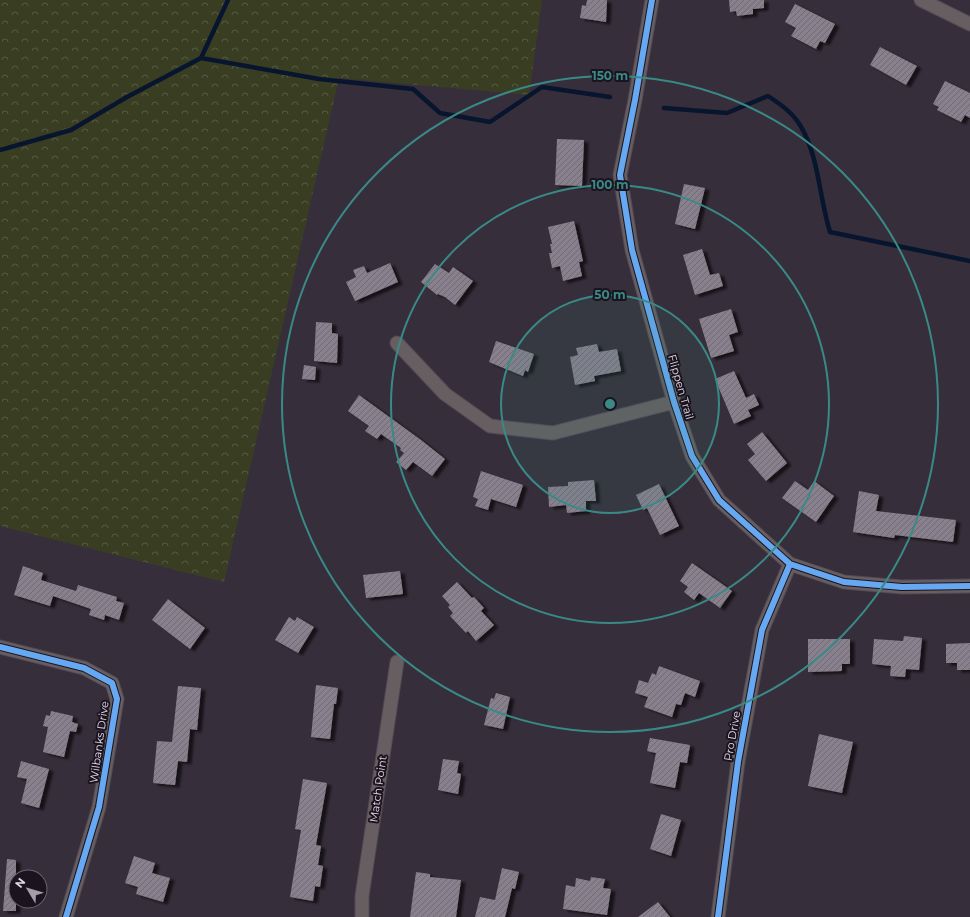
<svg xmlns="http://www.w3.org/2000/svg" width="970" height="917" viewBox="0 0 970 917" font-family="Montserrat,sans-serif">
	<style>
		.forest { fill: url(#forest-crowns) }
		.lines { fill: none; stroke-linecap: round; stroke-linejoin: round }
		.stream { stroke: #08152f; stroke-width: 4.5 }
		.building { fill: url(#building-hatch); filter: url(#shadow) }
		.street-casing { stroke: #514a55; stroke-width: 15 }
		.street { stroke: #665e60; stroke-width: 13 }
		.cycleway-casing { stroke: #1b141f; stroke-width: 8 }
		.cycleway { stroke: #66a8f1; stroke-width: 6 }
		.ring { fill: none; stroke: #398a87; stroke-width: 2 }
		.labels { text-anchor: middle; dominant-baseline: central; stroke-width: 4; stroke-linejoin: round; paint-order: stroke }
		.street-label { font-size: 11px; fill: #e3d9e9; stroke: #1b141f }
		.centre { fill: #398a87; stroke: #1b141f; stroke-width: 2 }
		.ring-label { font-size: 12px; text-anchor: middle; font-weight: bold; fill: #398a87; stroke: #1b141f; stroke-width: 4; stroke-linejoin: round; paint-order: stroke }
	</style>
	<defs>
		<pattern id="forest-crowns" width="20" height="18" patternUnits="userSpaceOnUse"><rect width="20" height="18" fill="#393e23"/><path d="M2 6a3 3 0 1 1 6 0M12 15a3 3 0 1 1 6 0" fill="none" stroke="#565943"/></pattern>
		<pattern id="building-hatch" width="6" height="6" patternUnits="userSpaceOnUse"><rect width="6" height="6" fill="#88808c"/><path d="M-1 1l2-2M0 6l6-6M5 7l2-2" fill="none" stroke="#706a74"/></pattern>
		<filter id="shadow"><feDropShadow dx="4.5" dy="2.5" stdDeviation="1" flood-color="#0009"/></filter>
	</defs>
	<rect width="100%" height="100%" fill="#362e3a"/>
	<!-- forest -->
	<path class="forest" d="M0,0H542L529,95L339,78L224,582L0,526Z"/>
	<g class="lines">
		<!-- stream -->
		<path class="stream" d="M201,58L319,79L413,89L440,113L490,122L542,87L610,97
			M664,108L727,113L768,96C780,104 792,112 800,125C819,156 819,197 830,232L970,261
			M0,150L71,130L127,97L201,58L228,0"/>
	</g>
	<!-- building -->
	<path class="building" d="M587,0H607L606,22L580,18L582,5L586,6Z
		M729,0H764V8L753,9V14L737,16L736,11L730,12Z
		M795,4L835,24L825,43L820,41L816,49L791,36L796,28L785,22Z
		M880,47L917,66L906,85L870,65Z
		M945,81L970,93V118L965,115L961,122L937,110L939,107L933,104Z
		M557,139L584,140L582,186L555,185Z
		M684,184L705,188L695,229L675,224Z
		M574,221L583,261L579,262L582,276L563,281L560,266L552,268L549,253H552L550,244H552L548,227Z
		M702,249L710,275L719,273L723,286L695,295L683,255Z
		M390,263L398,282L355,301L346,282L356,277L353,270L364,266L367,273Z
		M435,264L449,273L453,267L473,281L455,305L445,297L438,294L437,295L421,282Z
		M731,309L738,332L729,335L734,351L711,358L699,319Z
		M316,322L332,323V333L338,334L337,363L314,361Z
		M496,341L534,354L528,372L525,370L523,376L489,362Z
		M597,344L599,352L617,349L621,371L594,376L595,381L575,385L570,357L578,355L576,348Z
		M304,365L316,367L315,380L302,379Z
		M734,371L746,398L754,394L759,405L748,410L751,416L734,424L715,379Z
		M359,395L421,440L445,459L432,476L413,462L406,470L396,462L404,453L400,450L401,448L381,434L377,439L365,431L369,426L348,411Z
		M762,432L787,463L766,481L748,460L755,454L747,444Z
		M481,471L523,485L516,507L491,499L488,510L475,506L478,499L473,497Z
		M594,480L596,501H586V511L567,513L566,505L549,507L548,487L568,486V482Z
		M795,481L808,490L814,481L834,496L816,522L782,498Z
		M659,484L679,526L660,535L647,508L643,510L636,495Z
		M859,491L879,495L876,511L956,520L953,542L895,535L894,538L853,532Z
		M692,563L732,591L720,608L699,593L694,600L684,592L688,587L680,581Z
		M23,566L43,573L41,580L76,591L78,585L117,597L116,601L124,603L119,620L105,615L104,620L89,615L91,609L53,596L50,606L14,595Z
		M400,571L403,594L366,598L363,575Z
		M457,582L472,598L474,597L484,608L481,611L494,625L476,641L468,631L466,633L450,616L453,613L448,607L450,605L442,596Z
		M168,599L205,628L190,649L152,620Z
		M289,617L295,621L297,617L314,627L298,653L275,640Z
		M904,636L922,638L919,670L906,669L905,677L890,676L891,666L872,664L874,639L903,641Z
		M808,639H850V664H842V671L808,672Z
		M970,643V670H957V663H946V644Z
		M659,666L700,681L695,697L685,693L681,705L676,704L672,717L644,707L648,697L635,693L639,680L648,683L652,673L656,675Z
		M316,685L338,688L336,704H334L330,739L311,737Z
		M178,686L201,688L197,730L190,729L187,762L178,761L175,785L153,783L157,741L172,742Z
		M496,693L510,697L503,729L484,725L491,698L494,699Z
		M51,711L73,716L72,722L78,724L76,732L70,731L64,757L43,752L48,727L43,726L46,715L50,716Z
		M819,734L853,742L842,793L808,786Z
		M650,738L690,745L687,763L680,762L675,788L650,783L656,753L647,751Z
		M443,759L459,761L457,773L461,774L458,794L438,790Z
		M21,761L49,769L39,808L21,803L27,779L17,777Z
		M303,779L327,783L316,845L321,846L318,865L323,866L320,887L315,886L313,901L290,897L301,830L295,829Z
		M661,814L681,820L671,856L650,849Z
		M134,856L155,863L152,873L170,878L163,902L136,894L138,887L125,883Z
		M7,859L16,860V911H3Z
		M502,868L519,872L515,889L512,888L505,917H475L480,897L495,900Z
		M416,872L430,874V877L461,880L456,917H410Z
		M591,877L605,879L603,888L611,889L607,915L563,909L566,885L575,887L576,878L590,881Z
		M658,902L670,917H638Z"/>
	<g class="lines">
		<!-- street casing -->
		<g class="street-casing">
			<path id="street" d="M652,0L635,100L620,175L632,250L674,402L692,456L719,500L790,564L844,582L902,587L970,586
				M921,0L970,24
				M397,343L445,394L490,426L553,433L674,402
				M0,647L84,668L112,683L117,699L99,807L66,917
				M362,917V896L397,662
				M718,917L738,762L762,630L790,564"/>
		</g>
		<!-- street -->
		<use href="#street" class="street"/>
		<!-- cycleway casing -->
		<g class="cycleway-casing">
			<path id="cycleway" d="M652,0L635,100L620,175L632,250L674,402L692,456L719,500L790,564L844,582L902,587L970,586
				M0,647L84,668L112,683L117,699L99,807L66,917
				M718,917L738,762L762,630L790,564"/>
		</g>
		<!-- cycleway -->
		<use href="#cycleway" class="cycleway"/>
	</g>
	<!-- distance rings -->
	<circle cx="610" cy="404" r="109" fill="#398a87" fill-opacity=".12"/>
	<g class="ring">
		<circle cx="610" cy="404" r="109"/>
		<circle cx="610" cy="404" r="219"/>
		<circle cx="610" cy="404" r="328"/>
	</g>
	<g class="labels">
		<!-- street labels -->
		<g class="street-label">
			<text transform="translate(681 387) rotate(74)">Flippen Trail</text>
			<text transform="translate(732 736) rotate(-80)">Pro Drive</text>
			<text transform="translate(99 742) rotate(-82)">Wilbanks Drive</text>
			<text transform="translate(378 789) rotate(-82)">Match Point</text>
		</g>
	</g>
	<circle cx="610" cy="404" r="6" class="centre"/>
	<g class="ring-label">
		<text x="610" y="80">150 m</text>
		<text x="610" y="189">100 m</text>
		<text x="610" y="299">50 m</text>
	</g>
	<!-- north arrow -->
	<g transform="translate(28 889) rotate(308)"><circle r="19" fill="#1b141f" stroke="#6b6370"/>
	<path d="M0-3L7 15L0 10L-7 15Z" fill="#a69dac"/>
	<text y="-6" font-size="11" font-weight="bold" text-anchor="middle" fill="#e3d9e9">N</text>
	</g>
</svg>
